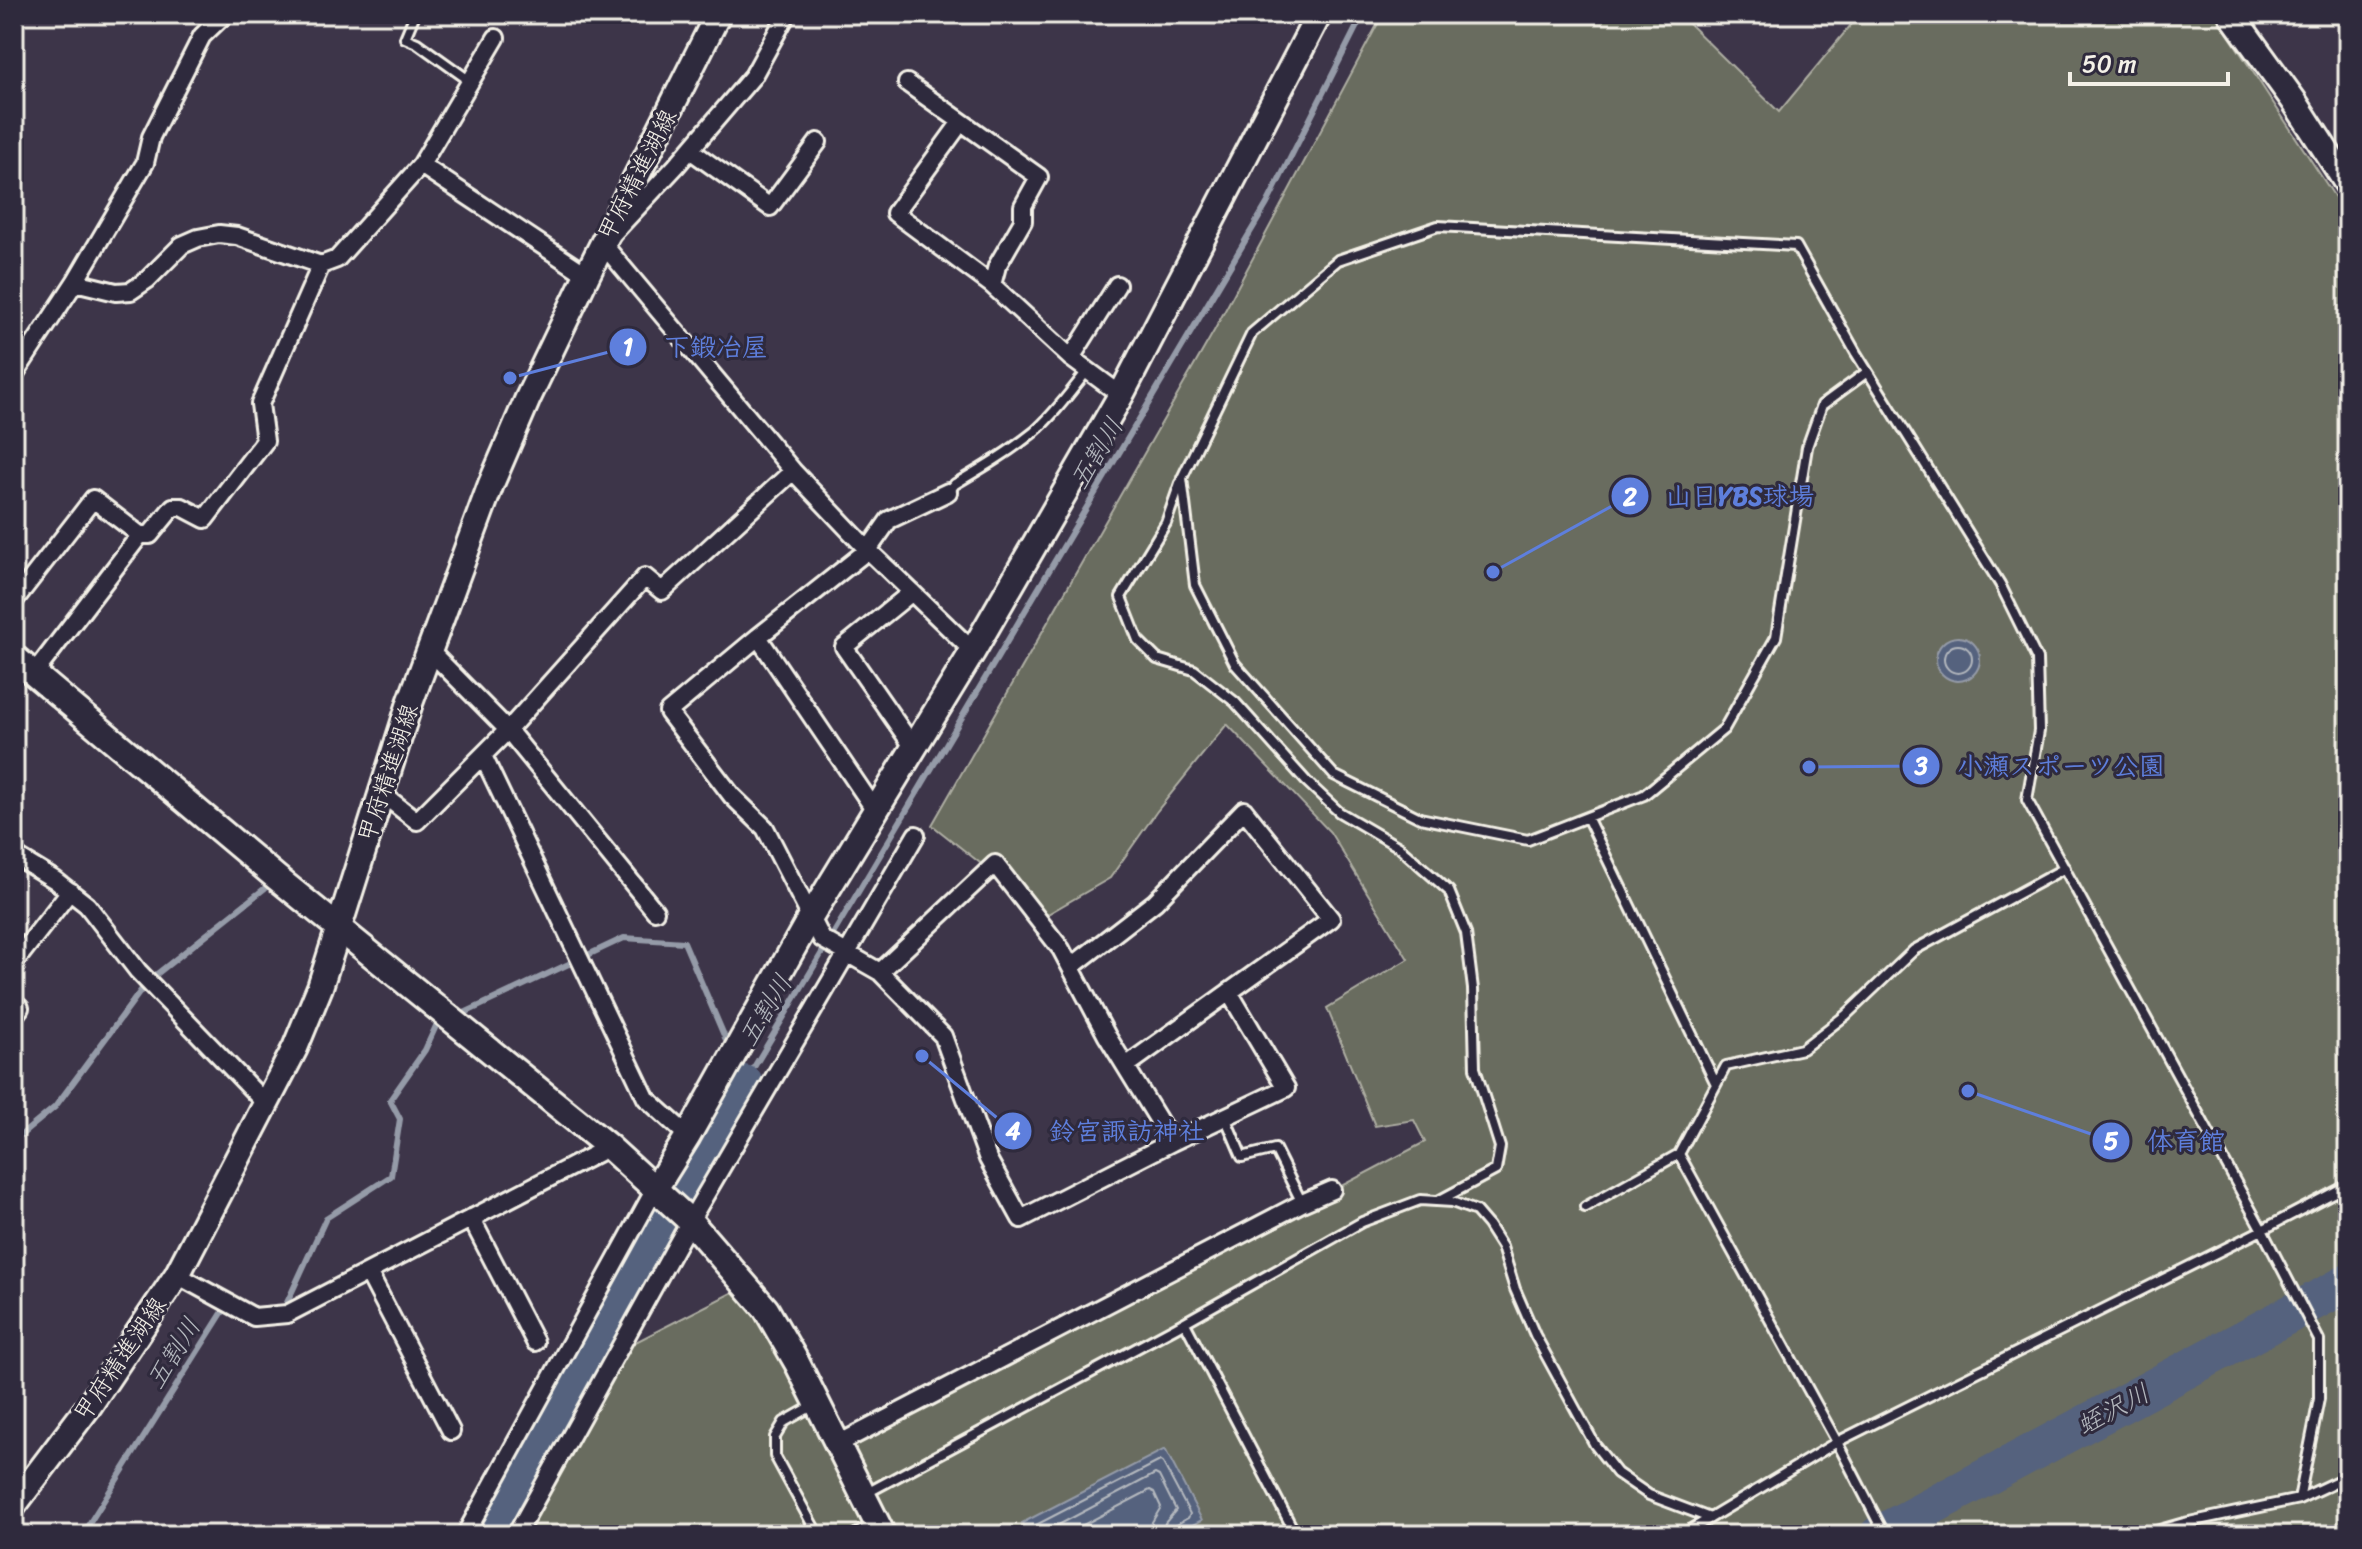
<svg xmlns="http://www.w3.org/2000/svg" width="2362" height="1549" viewBox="0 0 2362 1549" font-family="Sriracha,'Klee One',sans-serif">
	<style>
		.green { fill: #696c5e; stroke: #aeaea3; stroke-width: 2 }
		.water { fill: #55627e; stroke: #959ba8; stroke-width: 2 }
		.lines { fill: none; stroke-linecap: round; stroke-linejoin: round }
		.shore { stroke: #b4b8be; stroke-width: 2 }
		.stream { stroke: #959ba8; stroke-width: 6 }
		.river { stroke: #55627e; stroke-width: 38 }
		.lane-casing { stroke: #f4f1e8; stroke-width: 14 }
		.street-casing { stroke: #f4f1e8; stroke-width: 22 }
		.secondary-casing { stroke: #f4f1e8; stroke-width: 30 }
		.lane { stroke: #2f2a3d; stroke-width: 8 }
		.street { stroke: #2f2a3d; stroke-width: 16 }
		.secondary { stroke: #2f2a3d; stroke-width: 24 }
		.labels { text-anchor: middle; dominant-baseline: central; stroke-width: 6; stroke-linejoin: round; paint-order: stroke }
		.street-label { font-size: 24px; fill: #f4f1e8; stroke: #2f2a3d }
		.water-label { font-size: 26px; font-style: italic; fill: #b4b8be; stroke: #2f2a3d }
		.leader { fill: none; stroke: #5e7fdd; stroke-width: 3 }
		.callout-dot { fill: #5e7fdd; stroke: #2f2a3d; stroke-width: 3 }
		.mark-label { font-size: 24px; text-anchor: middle; font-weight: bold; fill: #fff }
		.callout-label { font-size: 26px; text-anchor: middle; font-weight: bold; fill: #5e7fdd; stroke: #2f2a3d; stroke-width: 6; stroke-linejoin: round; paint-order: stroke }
	</style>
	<rect width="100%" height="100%" fill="#3d3549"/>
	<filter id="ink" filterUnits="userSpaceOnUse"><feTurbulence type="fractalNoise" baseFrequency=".0125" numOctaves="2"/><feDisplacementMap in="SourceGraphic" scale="16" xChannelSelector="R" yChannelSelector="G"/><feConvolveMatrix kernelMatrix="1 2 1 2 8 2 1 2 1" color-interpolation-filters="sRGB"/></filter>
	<g filter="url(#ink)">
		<!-- green -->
		<path class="green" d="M1383,14H1679L1779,112L1860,14H2215L2348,217V1535H522L618,1351L737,1290L759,1321L833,1453L1425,1142L1414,1120L1375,1126L1327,1008L1408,959L1330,832L1227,724L1157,811L1110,878L1046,915L932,825L1214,331Z"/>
		<!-- water -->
		<path class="water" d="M1936 659a22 22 0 1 1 44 0a22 22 0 1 1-44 0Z
			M1165,1449L1202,1520L1174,1535H1028L1022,1523Z"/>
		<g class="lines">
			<!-- shore -->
			<path class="shore" d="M1944 659a14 14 0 1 1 28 0a14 14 0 1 1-28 0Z
				M1034,1535L1036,1525L1160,1461L1163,1463L1190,1514L1188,1518L1174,1526L1172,1535
				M1045,1535L1047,1531L1155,1474L1159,1476L1176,1510L1165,1523L1162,1535
				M1064,1535L1150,1490L1154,1492L1161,1507L1152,1522L1150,1535"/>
			<!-- stream -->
			<path class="stream" d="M458,1016L624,938L684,942L729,1047
				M736,1065L744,1084L1267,204L1363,14
				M14,1141L55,1107L148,981L274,881
				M279,1307H285L326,1218L391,1176L400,1119L390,1100L425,1050L436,1026L445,1022
				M82,1535L224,1310H232"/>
			<!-- river -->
			<path class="river" d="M486,1535L744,1084
				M1878,1535L2348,1283"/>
			<!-- lane casing -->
			<g class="lane-casing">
				<path id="lane" d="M415,14L405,38L417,43L470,81
					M1867,372L1822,405L1807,447L1776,637L1724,729L1644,795L1528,840L1420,818L1334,775L1235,664L1195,585L1182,478L1252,333L1338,260L1438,226L1796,246L1856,353L2000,584L2037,659L2039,731L2027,800L2262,1230L2319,1340V1399L2299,1499L2184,1523L2142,1535
					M1180,483L1166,523L1121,597L1138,640L1157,659L1194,670L1235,702L1306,781L1339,812L1399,847L1449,891L1466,933L1473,989L1475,1068L1500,1147L1496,1170L1440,1200
					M948,492L955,484C982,468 1009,452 1034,432C1055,414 1071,391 1088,370
					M1587,817L1716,1084
					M1225,1117L1242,1157L1275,1149L1302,1203
					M1679,1154L1837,1442L1885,1535
					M1585,1207L1679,1154L1726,1066L1802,1049L1846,1015L1914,950L2065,868
					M1185,1323L1296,1535
					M816,1404L784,1422L775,1437V1456L818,1535
					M865,1494L1176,1327L1362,1222L1420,1200L1452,1202L1476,1211L1488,1225L1502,1247L1515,1289L1535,1335L1595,1445L1617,1473L1649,1495L1710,1518
					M2299,1499L2348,1476
					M854,1535L874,1524
					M1682,1535L1837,1442L2262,1230L2348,1185"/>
			</g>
			<!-- street casing -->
			<g class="street-casing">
				<path id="street" d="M787,14L753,76L676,166L603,244L793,471L868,550L973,651
					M907,83L1039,177L1023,206V221L997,266L992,285
					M961,122L895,213L992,285L1071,358L1121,395
					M690,150L770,207L818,142
					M421,165L587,275
					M75,282L116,292L131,291L147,280L182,245L198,238L219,234L237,236L321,265L337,259L421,165L496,38
					M1071,358L1117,285
					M14,375L75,282L145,163L151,137L202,36L225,14
					M912,592L844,647L914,748
					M14,601L93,499L140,535
					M758,637L668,712L732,796L765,828L822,939L880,972L943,1036L988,1159L1021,1219L1172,1142L1286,1088L1229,992
					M429,650L508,730L655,911
					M34,674L140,535H150L173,507H182L205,519L265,441L260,404L321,265
					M483,756L646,1098L688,1136
					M381,793L417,821L508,730L645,577L662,591L793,471
					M877,813L758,637L868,550L889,520L948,492
					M14,855L55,880L87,905L138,971L266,1104
					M14,963L70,891
					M1071,967L1155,902L1244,810L1331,919L1126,1066
					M880,972L995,864L1061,949L1107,1036L1172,1142
					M14,1003L20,1008L14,1016
					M471,1218L535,1342
					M368,1272L451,1431
					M177,1275L254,1317L287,1314L609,1147
					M838,1444L1302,1203L1332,1190
					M465,1535L655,1189
					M516,1535L690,1221L916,835"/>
			</g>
			<!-- secondary casing -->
			<g class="secondary-casing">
				<path id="secondary" d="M2231,14L2294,101L2348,185
					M14,657L277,878L609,1147L690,1221L766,1309L797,1363L883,1535
					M655,1189L688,1136L810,918L973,651L1121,395L1319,14
					M14,1505L89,1406L177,1275L295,1048L320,987L410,703L491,484L528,398L587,275L718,14"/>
			</g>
			<!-- lane -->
			<use href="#lane" class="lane"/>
			<!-- street -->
			<use href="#street" class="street"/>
			<!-- secondary -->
			<use href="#secondary" class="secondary"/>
		</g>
	</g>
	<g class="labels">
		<!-- street labels -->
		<g class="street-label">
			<text transform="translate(637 175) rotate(-63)">甲府精進湖線</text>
			<text transform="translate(388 773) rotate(-72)">甲府精進湖線</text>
			<text transform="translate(120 1359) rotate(-56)">甲府精進湖線</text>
		</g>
		<!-- water labels -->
		<g class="water-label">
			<text transform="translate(1096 453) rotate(-59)">五割川</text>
			<text transform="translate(765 1010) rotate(-59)">五割川</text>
			<text transform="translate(173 1353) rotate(-58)">五割川</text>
			<text transform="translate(2113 1409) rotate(-28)">蛭沢川</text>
		</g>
	</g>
	<!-- callouts -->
	<path class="leader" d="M510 378L628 347M1493 572L1630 496M1809 767L1921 766M922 1056L1013 1131M1968 1091L2111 1141"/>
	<g class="callout-dot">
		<circle cx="510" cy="378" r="8"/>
		<circle cx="1493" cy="572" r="8"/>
		<circle cx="1809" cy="767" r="8"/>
		<circle cx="922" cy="1056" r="8"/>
		<circle cx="1968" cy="1091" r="8"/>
		<circle cx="628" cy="347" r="20"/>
		<circle cx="1630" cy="496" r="20"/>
		<circle cx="1921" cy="766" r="20"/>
		<circle cx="1013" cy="1131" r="20"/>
		<circle cx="2111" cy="1141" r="20"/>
	</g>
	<g class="mark-label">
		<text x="628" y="355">1</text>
		<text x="1630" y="505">2</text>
		<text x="1921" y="774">3</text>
		<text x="1013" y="1139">4</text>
		<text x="2111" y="1149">5</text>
	</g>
	<g class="callout-label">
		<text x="716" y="356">下鍛冶屋</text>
		<text x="1740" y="505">山日YBS球場</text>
		<text x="2061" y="775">小瀬スポーツ公園</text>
		<text x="1127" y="1140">鈴宮諏訪神社</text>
		<text x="2186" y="1150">体育館</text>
	</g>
	<!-- margin -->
	<rect width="2362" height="1549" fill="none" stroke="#2f2a3d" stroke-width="48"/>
	<rect x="24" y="24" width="2314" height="1501" fill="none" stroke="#f4f1e8" stroke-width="3" filter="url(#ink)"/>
	<!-- scale -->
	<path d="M2070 72v12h158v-12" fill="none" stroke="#f4f1e8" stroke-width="4"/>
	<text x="2082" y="72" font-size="24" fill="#f4f1e8" stroke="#2f2a3d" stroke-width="6" paint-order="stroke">50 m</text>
</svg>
